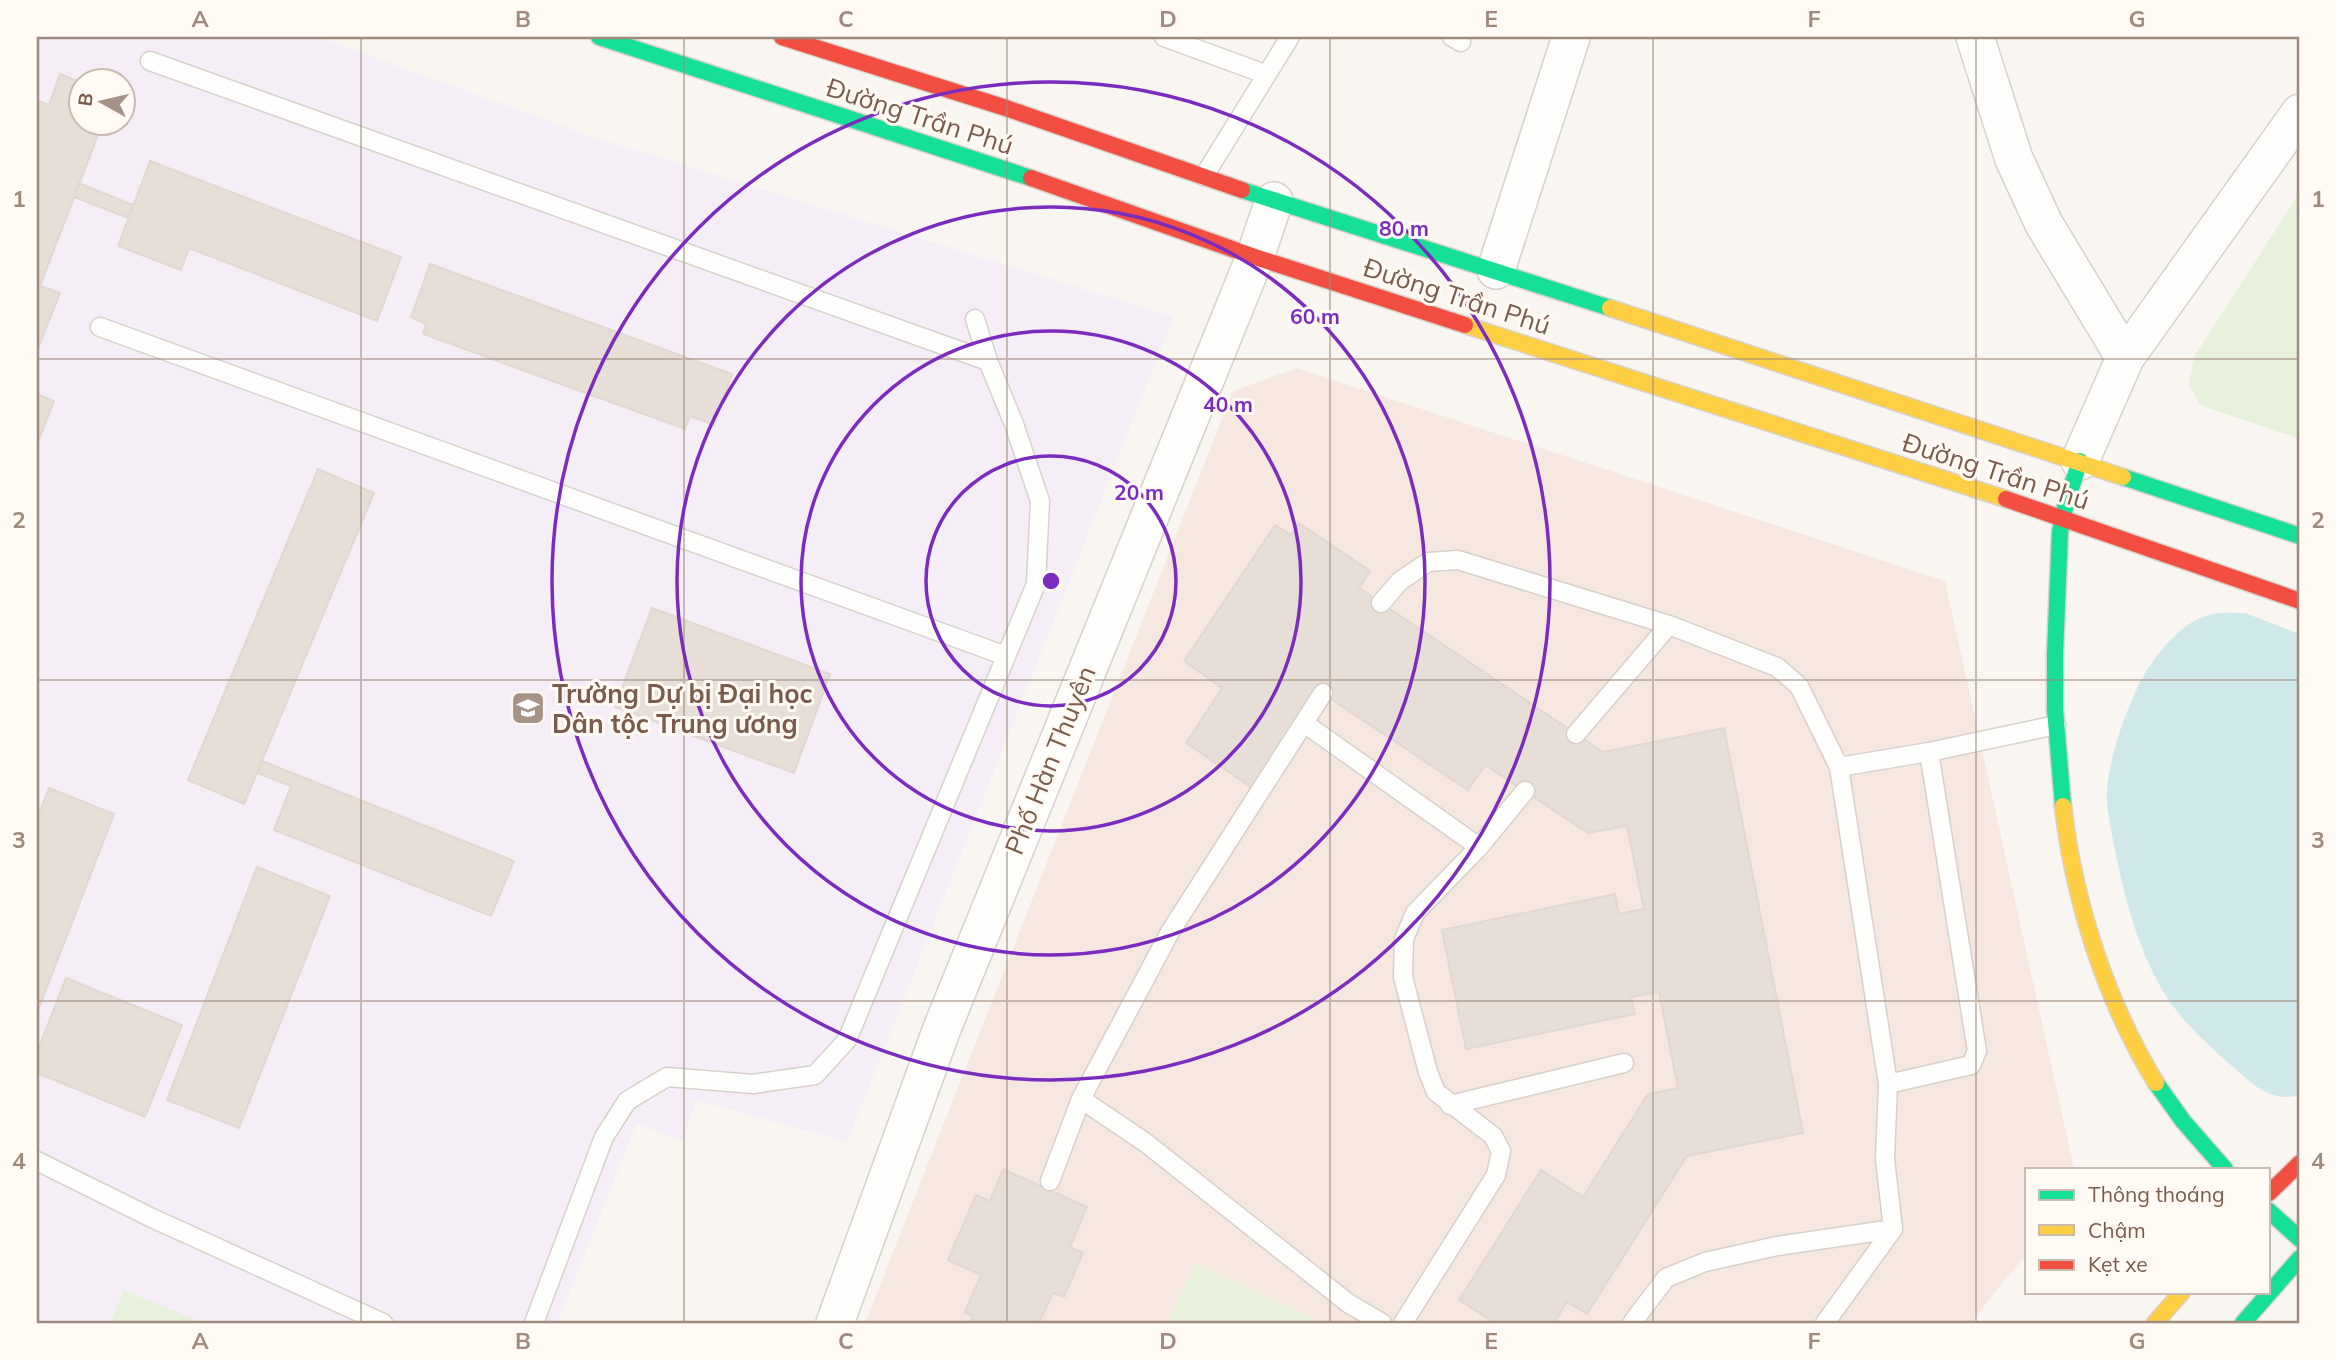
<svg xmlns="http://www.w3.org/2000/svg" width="2337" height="1360" viewBox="0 0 2337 1360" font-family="Mulish,sans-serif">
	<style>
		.commercial { fill: #f6e8e1 }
		.education { fill: #f6eef6; fill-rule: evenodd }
		.green { fill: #e7f0db }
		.water { fill: #d0e8ea }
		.building { fill: #e6ded7; stroke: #e2d8d2; stroke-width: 2 }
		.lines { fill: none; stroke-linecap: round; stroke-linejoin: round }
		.lane-casing { stroke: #d7d1cb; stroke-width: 21 }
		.street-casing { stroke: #d7d1cb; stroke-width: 40 }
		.fast-casing { stroke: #d9d2cb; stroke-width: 19 }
		.slow-casing { stroke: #d9d2cb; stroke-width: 19 }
		.jam-casing { stroke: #d9d2cb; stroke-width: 19 }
		.lane { stroke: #fefefd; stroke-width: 18 }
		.street { stroke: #fefefd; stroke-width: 37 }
		.fast { stroke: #16e098; stroke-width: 16 }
		.slow { stroke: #ffcf43; stroke-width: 16 }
		.jam { stroke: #f24e42; stroke-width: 16 }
		.grid { fill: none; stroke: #9f8a7d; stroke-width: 2; stroke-opacity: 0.55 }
		.ring { fill: none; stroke: #7b2cbf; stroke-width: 3.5 }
		.labels { text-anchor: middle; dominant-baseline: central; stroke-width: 6; stroke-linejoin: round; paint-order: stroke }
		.street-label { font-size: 26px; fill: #7a5c4d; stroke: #fffaf3 }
		.poi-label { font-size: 26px; font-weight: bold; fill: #7a5c4d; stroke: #fffaf3; text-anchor: start }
		.centre { fill: #7b2cbf; stroke: #fffaf3; stroke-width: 3.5 }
		.ring-label { font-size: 21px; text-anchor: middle; font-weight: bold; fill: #7b2cbf; stroke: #fffaf3; stroke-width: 6; stroke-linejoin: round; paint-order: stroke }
		.neatline { fill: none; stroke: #9f8a7d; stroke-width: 2.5 }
		.grid-label { font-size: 23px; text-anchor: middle; font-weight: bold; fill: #9f8a7d }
	</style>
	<rect width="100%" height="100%" fill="#f9f5f0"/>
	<!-- commercial -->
	<path class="commercial" d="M1297,368L1945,581L2074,1169H2027V1255L2006,1278L1971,1323H865L1233,391Z"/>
	<!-- education -->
	<path class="education" d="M43,37H318L593,137L1174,317L847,1142L696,1100L682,1141L636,1124L558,1323H37V49ZM80,80H122V122H80Z"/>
	<!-- green -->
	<path class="green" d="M2300,192V439L2200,405L2189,384L2194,357Z
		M1196,1263L1321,1323H1167Z
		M124,1290L203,1323H110Z"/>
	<!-- water -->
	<path class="water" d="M2245,613L2300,634V1095C2269,1103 2253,1084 2231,1065C2207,1044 2180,1020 2163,991C2136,945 2123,892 2113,840C2111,828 2108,816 2107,803C2104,769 2128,701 2146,672C2161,649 2183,620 2213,614C2223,612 2234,613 2245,613Z"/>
	<!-- building -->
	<path class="building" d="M60,74L80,82V122H103L40,286L60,293L37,351V100L49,105Z
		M150,161L401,257L377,321L189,248L181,270L118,246Z
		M79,183L133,205L128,218L74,197Z
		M430,264L732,374L714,425L690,416L685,429L423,334L426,324L411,317Z
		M37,394L54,401L37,445Z
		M318,469L374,493L244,804L188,780Z
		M1299,523L1370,571L1359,588L1603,752L1724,728L1803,1133L1687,1156L1587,1314L1567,1302L1554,1323H1495L1459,1300L1541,1170L1583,1197L1648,1094L1678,1088L1659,992L1631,997L1635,1014L1466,1049L1442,930L1615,894L1619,914L1644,909L1627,826L1588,833L1485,765L1468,790L1316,689L1251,787L1186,743L1222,688L1184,661L1275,525L1291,535Z
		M652,608L830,674L794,773L615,707Z
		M262,761L514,861L491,916L274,830L291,786L257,773Z
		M49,788L114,814L37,1013V819Z
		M257,867L330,896L239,1128L167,1100Z
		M66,978L182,1025L145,1117L37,1073V1052Z
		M1003,1169L1087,1207L1070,1247L1083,1253L1064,1297L1053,1293L1039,1323H970L973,1316L965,1312L981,1275L948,1260L976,1195L990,1201Z"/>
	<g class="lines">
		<!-- lane casing -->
		<g class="lane-casing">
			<path id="lane" d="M1164,37L1265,74
				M1452,37L1461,42
				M150,61L988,361
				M1204,176L1290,37
				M100,327L1006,656
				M1381,603L1400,581L1428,562L1458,560L1669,625L1777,667L1799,686L1839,767L1929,752L2056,725
				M1304,723L1479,847L1415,913L1404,939L1403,977L1428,1072L1436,1092L1493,1136L1501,1151L1496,1175L1403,1323
				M1576,734L1669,625
				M1479,847L1525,791
				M1888,1084L1971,1065L1977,1051L1929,752
				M1081,1099L1146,1143L1348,1303L1382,1323
				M1450,1105L1624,1063
				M37,1161L152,1218L383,1323
				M1050,1181L1081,1099L1170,932L1323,693
				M534,1323L604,1137L627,1101L667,1077L753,1084L815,1075L847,1040L1036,584L1040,501L1014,424L988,361L975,319
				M1632,1323L1666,1278L1705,1262L1777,1246L1893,1229
				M1825,1323L1893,1229L1885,1159L1888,1084L1839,767"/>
		</g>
		<!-- street casing -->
		<g class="street-casing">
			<path id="street" d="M1975,37L2014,159L2044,224L2125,358
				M1496,270L1571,37
				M2080,461L2125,358L2300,113
				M835,1323L941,1031L1255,257L1274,201"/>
		</g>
		<!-- fast casing -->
		<g class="fast-casing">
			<path id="fast" d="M599,37L1031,178
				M1242,190L1610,308
				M2123,477L2300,536
				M2063,806L2055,709V654L2060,532L2066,503L2080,461
				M2156,1083L2183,1121L2225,1169
				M2269,1211L2300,1239
				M2243,1323L2300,1258"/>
		</g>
		<!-- slow casing -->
		<g class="slow-casing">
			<path id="slow" d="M1610,308L2123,477
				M1465,325L2006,499
				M2063,806C2074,902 2106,1001 2156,1083
				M2155,1323L2182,1292"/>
		</g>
		<!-- jam casing -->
		<g class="jam-casing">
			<path id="jam" d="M782,37L1006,108L1242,190
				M1031,178L1255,257L1465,325
				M2006,499L2300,601
				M2269,1193L2300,1163"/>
		</g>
		<!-- lane -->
		<use href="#lane" class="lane"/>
		<!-- street -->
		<use href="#street" class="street"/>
		<!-- fast -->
		<use href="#fast" class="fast"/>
		<!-- slow -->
		<use href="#slow" class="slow"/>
		<!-- jam -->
		<use href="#jam" class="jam"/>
	</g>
	<!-- grid -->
	<path class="grid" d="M361,37V1323M684,37V1323M1007,37V1323M1330,37V1323M1653,37V1323M1976,37V1323M37,359H2300M37,680H2300M37,1001H2300"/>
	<!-- distance rings -->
	<g class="ring">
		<circle cx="1051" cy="581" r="125"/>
		<circle cx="1051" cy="581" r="250"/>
		<circle cx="1051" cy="581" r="374"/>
		<circle cx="1051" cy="581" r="499"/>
	</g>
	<!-- icons -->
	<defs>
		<g id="school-square" transform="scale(1.75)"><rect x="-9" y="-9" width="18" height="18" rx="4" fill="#a69286" stroke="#fffaf3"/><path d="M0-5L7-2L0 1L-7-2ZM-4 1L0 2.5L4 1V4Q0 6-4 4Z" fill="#fff"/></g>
	</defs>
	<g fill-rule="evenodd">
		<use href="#school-square" x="528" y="708"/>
	</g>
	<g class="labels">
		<!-- street labels -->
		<g class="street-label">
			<text transform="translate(920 116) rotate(18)">Đường Trần Phú</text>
			<text transform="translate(1457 296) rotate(18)">Đường Trần Phú</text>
			<text transform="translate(1996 471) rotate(18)">Đường Trần Phú</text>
			<text transform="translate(1050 760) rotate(-68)">Phố Hàn Thuyên</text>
		</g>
		<!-- poi labels -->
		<g class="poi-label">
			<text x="552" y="693">Trường Dự bị Đại học<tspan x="552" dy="30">Dân tộc Trung ương</tspan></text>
		</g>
	</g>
	<circle cx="1051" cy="581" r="10" class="centre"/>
	<g class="ring-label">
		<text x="1404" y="236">80 m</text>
		<text x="1315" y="324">60 m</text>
		<text x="1228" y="412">40 m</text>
		<text x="1139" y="500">20 m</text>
	</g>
	<!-- border -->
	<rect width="2337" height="1360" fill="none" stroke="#fffaf3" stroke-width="77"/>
	<!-- legend -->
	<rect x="2025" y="1168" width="245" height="126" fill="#fffaf3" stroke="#cabbb1" stroke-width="2"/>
	<rect x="2039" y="1190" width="35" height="10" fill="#16e098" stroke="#cabbb1" stroke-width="2"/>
	<text x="2088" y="1202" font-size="21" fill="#7a5c4d">Thông thoáng</text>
	<rect x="2039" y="1225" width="35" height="10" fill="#ffcf43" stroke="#cabbb1" stroke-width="2"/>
	<text x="2088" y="1238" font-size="21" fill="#7a5c4d">Chậm</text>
	<rect x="2039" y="1260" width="35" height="10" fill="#f24e42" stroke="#cabbb1" stroke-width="2"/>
	<text x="2088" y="1272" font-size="21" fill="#7a5c4d">Kẹt xe</text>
	<!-- north arrow -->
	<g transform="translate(102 102) rotate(278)"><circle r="33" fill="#fffaf3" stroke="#cabbb1" stroke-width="2"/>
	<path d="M0-5L12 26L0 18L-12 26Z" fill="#a69286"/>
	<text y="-10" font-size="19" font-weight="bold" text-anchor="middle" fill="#7a5c4d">B</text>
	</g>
	<rect x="38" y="38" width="2260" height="1284" class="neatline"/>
	<g class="grid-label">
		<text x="200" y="27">A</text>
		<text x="523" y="27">B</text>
		<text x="846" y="27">C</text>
		<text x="1168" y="27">D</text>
		<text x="1491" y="27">E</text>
		<text x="1814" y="27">F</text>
		<text x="2137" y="27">G</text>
		<text x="19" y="207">1</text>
		<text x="2318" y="207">1</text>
		<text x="19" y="528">2</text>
		<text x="2318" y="528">2</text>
		<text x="19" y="848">3</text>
		<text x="2318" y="848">3</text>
		<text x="19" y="1169">4</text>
		<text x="2318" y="1169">4</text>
		<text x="200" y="1349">A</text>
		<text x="523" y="1349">B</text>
		<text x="846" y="1349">C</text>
		<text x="1168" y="1349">D</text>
		<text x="1491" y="1349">E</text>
		<text x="1814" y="1349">F</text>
		<text x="2137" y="1349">G</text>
	</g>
</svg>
